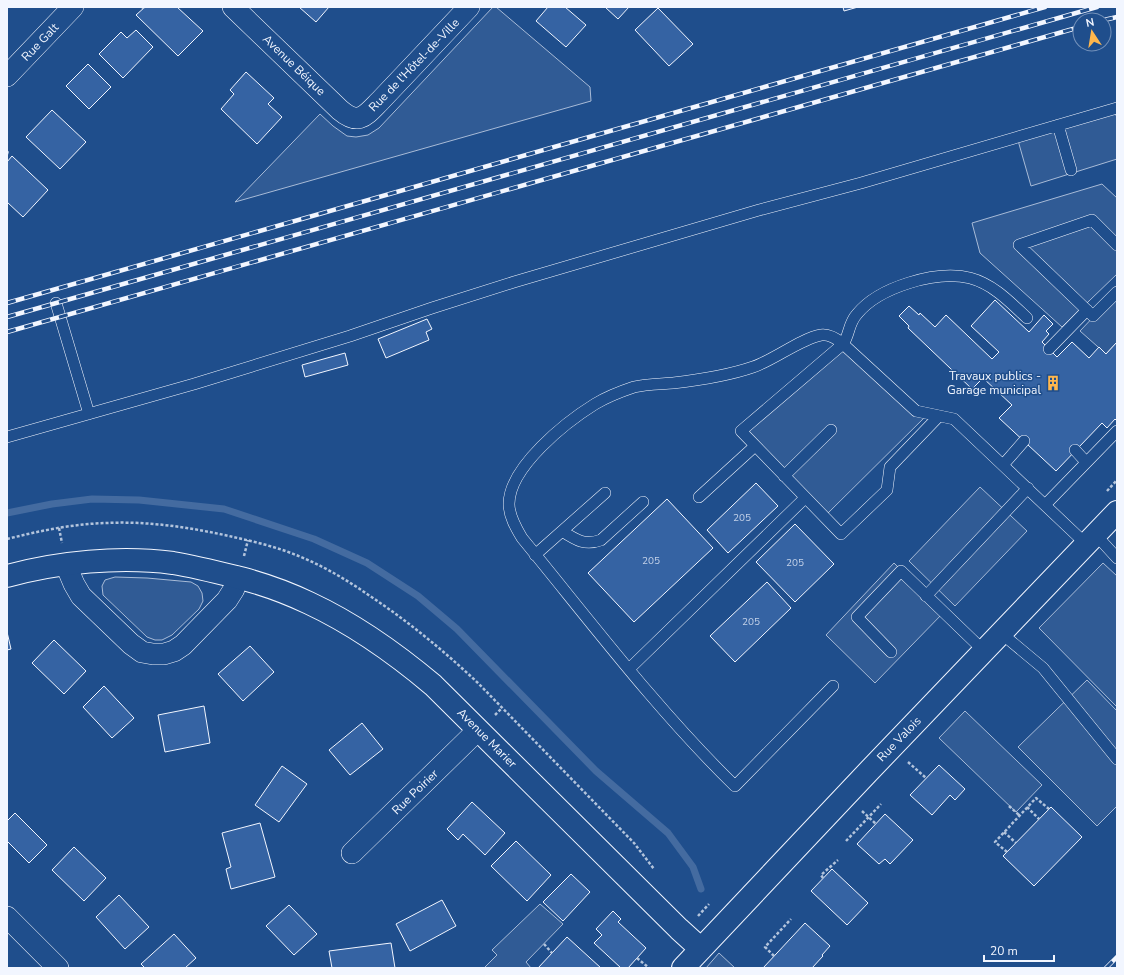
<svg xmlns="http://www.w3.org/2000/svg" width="1124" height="975" viewBox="0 0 1124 975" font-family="'Nunito Sans',sans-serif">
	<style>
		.built { fill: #305b95; stroke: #a8bbd7 }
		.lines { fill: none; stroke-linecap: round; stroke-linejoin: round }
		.stream { stroke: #446ba0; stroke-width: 7 }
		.building { fill: #3563a3; stroke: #f2f6ff }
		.lane-casing { stroke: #f2f6ff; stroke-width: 12 }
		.street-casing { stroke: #f2f6ff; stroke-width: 22 }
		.secondary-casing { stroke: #f2f6ff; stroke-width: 24 }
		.path { stroke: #b3c4dc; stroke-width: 2.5; stroke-dasharray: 3 2; stroke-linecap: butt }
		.lane { stroke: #1f4e8c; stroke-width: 11 }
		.street { stroke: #1f4e8c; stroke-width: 21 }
		.secondary { stroke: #1f4e8c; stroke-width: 22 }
		.rail-casing { stroke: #f2f6ff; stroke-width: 4.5 }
		.rail { stroke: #1f4e8c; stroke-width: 3; stroke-dasharray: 9; stroke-linecap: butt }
		.labels { text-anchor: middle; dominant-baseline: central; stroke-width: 3; stroke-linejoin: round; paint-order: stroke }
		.number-label { font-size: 10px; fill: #c3d1e8 }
		.street-label { font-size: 12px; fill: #f2f6ff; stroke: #1f4e8c }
		.poi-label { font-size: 12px; fill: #f2f6ff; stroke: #1f4e8c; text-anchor: end }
	</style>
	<rect width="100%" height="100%" fill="#1f4e8c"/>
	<!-- built -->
	<path class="built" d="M493,7H496L590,87L591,101L235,202L320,114L333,126L347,136L356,137L368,135L379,128Z
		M1114,109L1117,118V159L1031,186L1017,137Z
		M1102,184L1117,198V274L1062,327L980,253L972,223Z
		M1117,292V342L1106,354L1080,331Z
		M843,344L916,410L929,413L824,517L741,431Z
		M980,487L1027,531L955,606L909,561Z
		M894,563L944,612L875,683L826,635Z
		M1103,563L1117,576V707L1039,628Z
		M115,577L147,578L191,582L198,586L202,593L203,601L199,609L172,635L162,640H155L147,637L103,595L102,586L105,580Z
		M1087,680L1117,711V806L1097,826L1018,747Z
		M965,711L1042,785L1016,812L939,738Z
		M540,904L563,924L526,962L531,968H484L497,955L492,950Z
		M719,953L735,968H706Z"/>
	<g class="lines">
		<!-- stream -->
		<path class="stream" d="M7,513L52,504L92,499L139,500L224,509L314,539L367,563L418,596L457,629L596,771L668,833L693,867L701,889"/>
	</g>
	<!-- building -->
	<path class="building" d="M145,7H177L203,31L178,56L136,15Z
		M299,7H329L316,22Z
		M548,7H565L586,25L566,47L536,21Z
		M605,7H629L618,19Z
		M843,7H858L844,11Z
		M658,8L693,44L669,66L635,30Z
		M136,30L153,47L123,78L99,54L121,32L127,38Z
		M88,64L111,87L89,109L66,86Z
		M246,72L274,98L268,104L282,117L257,144L221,109L234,94L230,90Z
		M52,110L86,142L60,169L26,137Z
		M12,156L48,190L23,217L7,202V162Z
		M995,300L1029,332L1044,315L1053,324L1046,331L1049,334L1042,342L1057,357L1072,342L1089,358L1099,347L1106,354L1117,342V421L1115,419L1107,428L1102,423L1056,471L999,418L1012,405L983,378L972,389L908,328L909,326L899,316L909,306L919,315L920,313L935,327L946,315L992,359L999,352L971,326Z
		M427,319L432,329L426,332L429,340L386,358L378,339Z
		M345,353L348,365L305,377L302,365Z
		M756,483L778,506L728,553L707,530Z
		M667,499L713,548L634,622L588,573Z
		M795,524L834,564L795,602L756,562Z
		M767,582L791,608L735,662L710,636Z
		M7,632L11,649L7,650Z
		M54,640L86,671L64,694L32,663Z
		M250,646L274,672L243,701L218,674Z
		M104,686L134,718L112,738L83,707Z
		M204,706L210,743L165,752L158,715Z
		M362,723L383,749L350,775L329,750Z
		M939,765L965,789L955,800L950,795L932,815L910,795Z
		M282,766L307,784L279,822L255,805Z
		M472,802L505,833L485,855L463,834L458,840L447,829Z
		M1051,807L1082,837L1034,886L1003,856Z
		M15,813L47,845L29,863L7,841V821Z
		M885,814L913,840L890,864L885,859L879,864L857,844Z
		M260,823L275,877L231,889L226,869L231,867L222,833Z
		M516,841L551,875L527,901L491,866Z
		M74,847L106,878L84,901L52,870Z
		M832,869L868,903L847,925L811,891Z
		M571,874L590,892L563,921L543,902Z
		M119,895L149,927L125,949L96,917Z
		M442,900L456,926L410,951L396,924Z
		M289,905L317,934L294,955L266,926Z
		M613,911L621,919L618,922L646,948L628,968H621L594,943L602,935L596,929Z
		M805,923L830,946L822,955L823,956L812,968H763Z
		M174,934L196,958L185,968H145L141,964Z
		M567,937L601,968H538Z
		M391,943L395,968H332L329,951Z"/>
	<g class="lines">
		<!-- lane casing -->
		<g class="lane-casing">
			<path id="lane" d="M1058,125L1071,170
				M1117,245L1092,220L1019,245L1093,316L1117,292
				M56,303L89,414
				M1049,349L1087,310
				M939,416L890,467L887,490L841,534L741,431L843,344L916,411L954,419L1086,544
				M7,437L194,384L350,336L432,308L514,282L759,210L861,183L1117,108
				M1075,450L1086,462
				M1003,465L1024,441
				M784,476L831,430
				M699,497L755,446
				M1045,505L1117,431
				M562,531C576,540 585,546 601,540L643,502
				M1096,535L1117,558
				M535,555L605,493
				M926,596L1028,488
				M1001,633L1043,668L1117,759
				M891,652L857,617L901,571L984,651
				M629,669L805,498
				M833,686L735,786C657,710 591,622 522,538C516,528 509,516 509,504C509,467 566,422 595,404C605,398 622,391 634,387C645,384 660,384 673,383C699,380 727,376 753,367C774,360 800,339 821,335C829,334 837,339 843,344C850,334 848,324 857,314C879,287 936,270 970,278C993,284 1010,302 1027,318"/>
		</g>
		<!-- street casing -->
		<g class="street-casing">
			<path id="street" d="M233,7L340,110C359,126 365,116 380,101L469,7
				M7,76L73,7
				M66,565L74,584L81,596L131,644L142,652L153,654H164L174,651L183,645L227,600L234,589L237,577
				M352,853L478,730
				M7,917L58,968"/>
		</g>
		<!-- secondary casing -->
		<g class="secondary-casing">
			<path id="secondary" d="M7,576C58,562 120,556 173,563C197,567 220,573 244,579C266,585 288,593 309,603C354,624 395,653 433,685L679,929L701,949
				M683,968L868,772L1117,512"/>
		</g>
		<!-- path -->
		<path class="path" d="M143,9V7
			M7,154L8,151
			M1107,491L1117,480
			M59,528L62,543
			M7,539C39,531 72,524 106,523C147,521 188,527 229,536C251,541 274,546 296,555C322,565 347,580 370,596C409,622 444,651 478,683L634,843L654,869
			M244,556L248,540
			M495,715L502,708
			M908,762L926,778
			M1009,806L1019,815
			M1027,807L1039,819
			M862,811L876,824
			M1004,832L1016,843
			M846,841L881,804
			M1007,852L995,842L1036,798L1049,809
			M823,878L821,875L838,860
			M698,916L709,904
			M544,944L552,953
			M774,956L765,947L791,919
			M637,958L649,968"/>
		<!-- lane -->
		<use href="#lane" class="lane"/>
		<!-- street -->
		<use href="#street" class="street"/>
		<!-- secondary -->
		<use href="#secondary" class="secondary"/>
		<!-- rail casing -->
		<g class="rail-casing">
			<path id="rail" d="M1104,20L1117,17
				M7,303L1045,7
				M7,317L1097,7
				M7,332L1080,27
				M1106,968L1117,957"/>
		</g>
		<!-- rail -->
		<use href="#rail" class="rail"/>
	</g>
	<!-- icons -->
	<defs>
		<g id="building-bare" transform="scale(1.2)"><path d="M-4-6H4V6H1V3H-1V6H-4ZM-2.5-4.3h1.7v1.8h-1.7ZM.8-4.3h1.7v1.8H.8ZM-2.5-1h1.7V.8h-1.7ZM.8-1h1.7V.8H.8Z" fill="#ffb74d" stroke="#1f4e8c" stroke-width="2.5" paint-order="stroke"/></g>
	</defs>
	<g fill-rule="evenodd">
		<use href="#building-bare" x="1053" y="383"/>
	</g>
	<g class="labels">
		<!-- number labels -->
		<g class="number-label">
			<text x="742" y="518">205</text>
			<text x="651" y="561">205</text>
			<text x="795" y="563">205</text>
			<text x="751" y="622">205</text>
		</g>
		<!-- street labels -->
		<g class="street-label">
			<text transform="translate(40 42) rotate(-46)">Rue Galt</text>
			<text transform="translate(294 65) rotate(44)">Avenue Béique</text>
			<text transform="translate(414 65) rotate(-46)">Rue de l'Hôtel-de-Ville</text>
			<text transform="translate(487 738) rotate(45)">Avenue Marier</text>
			<text transform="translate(899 739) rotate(-46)">Rue Valois</text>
			<text transform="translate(415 792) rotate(-44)">Rue Poirier</text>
		</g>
		<!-- poi labels -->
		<g class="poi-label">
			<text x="1041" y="376">Travaux publics -<tspan x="1041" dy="14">Garage municipal</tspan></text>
		</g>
	</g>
	<!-- border -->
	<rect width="1124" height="975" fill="none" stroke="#f2f6ff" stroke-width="16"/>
	<!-- north arrow -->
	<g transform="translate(1092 32) rotate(348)"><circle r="19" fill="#1f4e8c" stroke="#7391ba"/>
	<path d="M0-3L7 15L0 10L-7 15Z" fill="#ffb74d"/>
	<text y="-6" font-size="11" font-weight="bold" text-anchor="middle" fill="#f2f6ff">N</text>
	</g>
	<!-- scale -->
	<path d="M984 955v6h70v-6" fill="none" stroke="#f2f6ff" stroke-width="2"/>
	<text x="990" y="955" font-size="12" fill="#f2f6ff" stroke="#1f4e8c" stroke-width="3" paint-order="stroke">20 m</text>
</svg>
